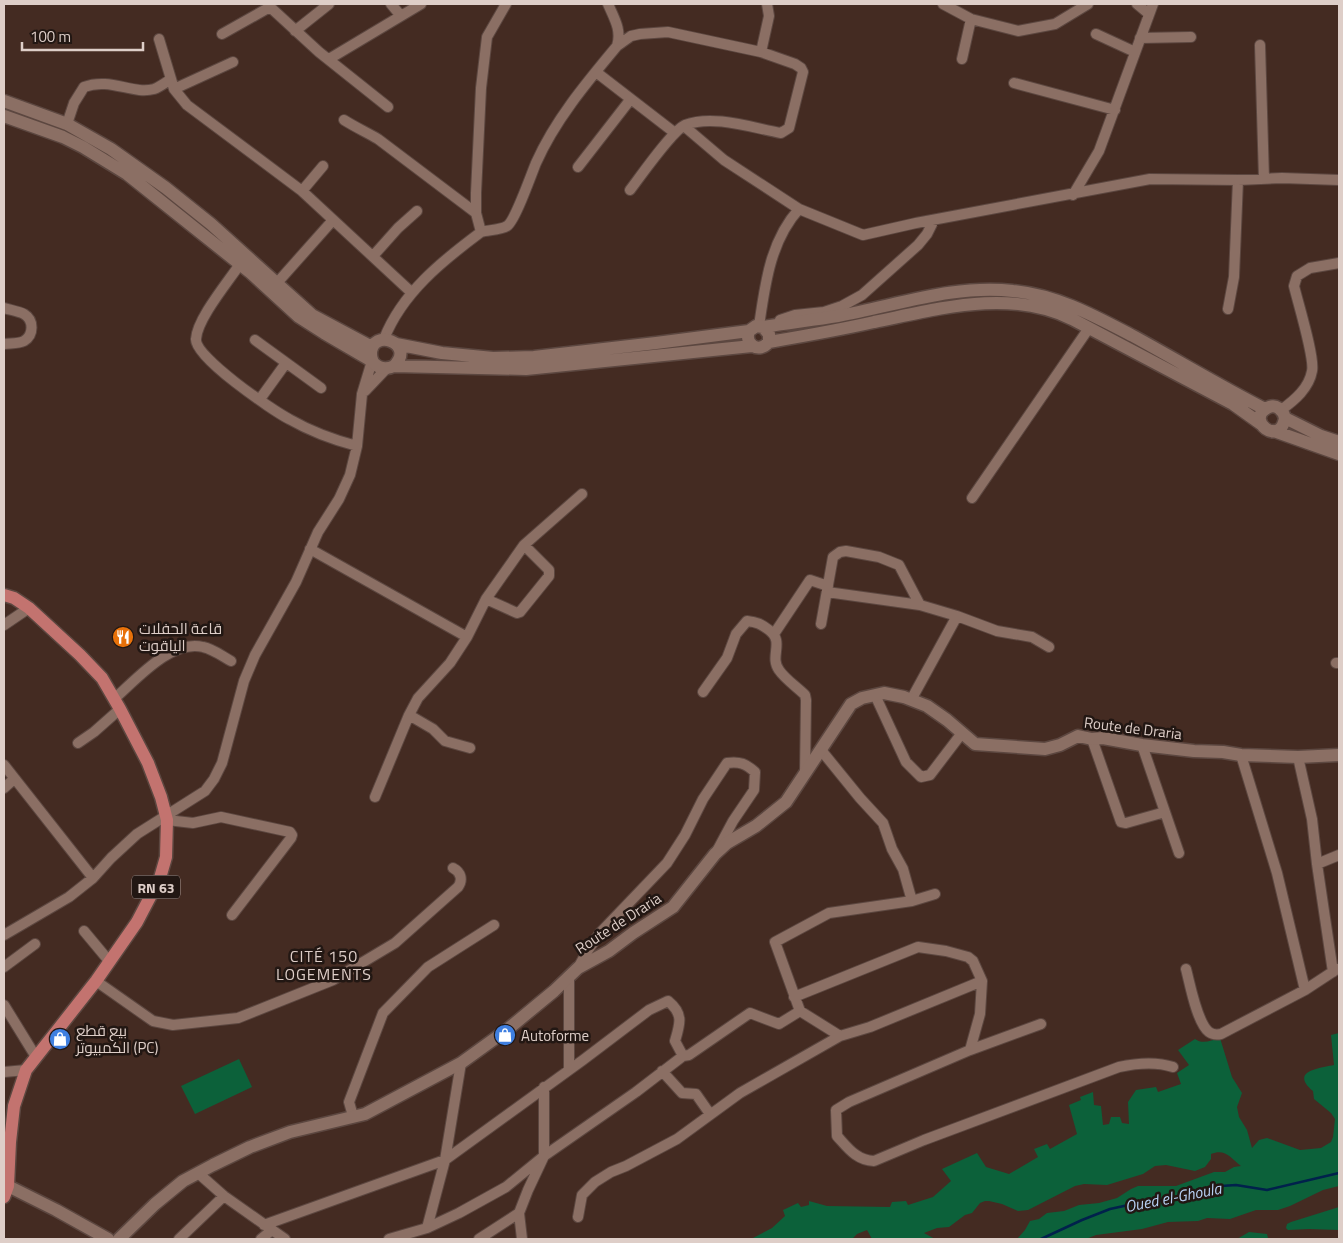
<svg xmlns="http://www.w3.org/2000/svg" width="1343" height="1243" viewBox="0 0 1343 1243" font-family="'Titillium Web',Cairo,sans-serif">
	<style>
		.green { fill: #0c613a }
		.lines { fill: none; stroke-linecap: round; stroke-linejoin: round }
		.stream { stroke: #01214c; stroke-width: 2.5 }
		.street-casing { stroke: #5c4740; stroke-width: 12 }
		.secondary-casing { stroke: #5c4740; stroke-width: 15 }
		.primary-casing { stroke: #5c4740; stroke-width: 15 }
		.street { stroke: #8b6f64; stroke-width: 10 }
		.secondary { stroke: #8b6f64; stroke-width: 12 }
		.primary { stroke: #c3736f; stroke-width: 12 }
		.labels { text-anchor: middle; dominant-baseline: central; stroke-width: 5; stroke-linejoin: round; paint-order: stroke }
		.shield { fill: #221713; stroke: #a69792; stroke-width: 1 }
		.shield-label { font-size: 14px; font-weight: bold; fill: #decec8 }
		.poi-label { font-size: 15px; fill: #decec8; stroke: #221713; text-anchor: start }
		.street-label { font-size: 15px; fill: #decec8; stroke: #221713 }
		.neighbourhood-label { font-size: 16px; letter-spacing: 1px; fill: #decec8; stroke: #221713 }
		.water-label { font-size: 16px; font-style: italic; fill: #b7d0f3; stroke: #221713 }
	</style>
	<rect width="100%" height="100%" fill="#442b22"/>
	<!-- green -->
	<path class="green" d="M1339,1033V1186L1323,1190L1290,1206L1278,1210H1256L1230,1219L1207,1218L1198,1221L1168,1222L1142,1229L1096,1235L1086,1239H1017L1025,1230L1030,1221L1039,1219L1047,1213L1064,1211L1079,1205L1099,1203L1117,1198L1131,1189L1138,1186H1176L1214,1172H1225L1234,1167L1241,1166C1231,1158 1225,1148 1211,1154V1159L1205,1167L1195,1171L1166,1165L1155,1166L1143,1174L1107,1185L1084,1184L1075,1186L1028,1210L1018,1211L1002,1204L989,1201H985L980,1203L972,1213L965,1215L949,1227L937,1228L924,1233L935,1239H872L867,1230L857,1234L852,1239H751L772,1228L785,1216L783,1210L798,1203L801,1207L809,1205V1201L827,1206L890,1207L892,1202L906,1201L908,1205L933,1197L951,1181L942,1169L977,1153L986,1167L1009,1174L1038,1157L1034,1149L1047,1144L1050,1149L1077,1134L1069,1105L1081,1100L1080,1097L1093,1092L1094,1105L1101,1106L1103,1125L1109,1124L1111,1117H1120L1122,1123L1129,1124L1128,1102L1136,1090L1156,1087L1158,1092L1181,1084L1177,1073L1189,1065L1178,1050L1195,1039C1203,1045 1211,1040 1220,1038L1232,1077L1242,1093L1237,1107L1239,1117L1247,1130L1252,1148L1259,1140L1267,1138L1300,1150L1321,1148L1331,1142L1333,1137L1335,1119L1331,1113L1314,1099L1313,1091C1289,1071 1320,1068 1334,1065L1331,1035Z
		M239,1059L252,1087L195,1114L181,1086Z
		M1339,1207V1230L1309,1229L1288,1230L1286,1228L1287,1224L1291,1222Z
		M1249,1232L1267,1234L1268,1238L1237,1239Z"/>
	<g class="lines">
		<!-- stream -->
		<path class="stream" d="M1041,1239L1082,1220L1110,1209L1133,1204L1186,1197L1221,1186L1236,1185L1267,1190L1339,1173"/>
		<!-- street casing -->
		<g class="street-casing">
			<path id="street" d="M391,4L401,16
				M943,4L971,19L1018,31L1055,24L1088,4
				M1137,4L1149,14
				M295,31L329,4
				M222,34L270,7L319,52L388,107
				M1096,34L1135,52
				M1140,38L1191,37
				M159,39L174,89L187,105L302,191L411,292
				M1260,45L1264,179
				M617,46L631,36L640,34L668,32L761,52L795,64L801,68L803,72L789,128L781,133C753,128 713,114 685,125C672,131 640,177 630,190
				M761,52L769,16L767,4
				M329,59L421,4
				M962,59L971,19
				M596,72L675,133
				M1014,83L1115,110
				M174,89L233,62
				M344,120C355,127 366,132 378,139L476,213
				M67,124L74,103L84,87C110,77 133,95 154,89C160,87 166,82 171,79
				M684,126L724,160L799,209L863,235L916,223L1150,179L1238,180L1282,178L1339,180
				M578,167L630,100
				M302,191L323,166
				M1073,195L1099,151L1153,4
				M481,232C488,230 501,230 507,226C515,221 531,175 536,163C555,120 587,82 617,46C622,30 614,18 608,4
				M373,256L398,228L417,211
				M240,264C228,282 197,319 196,339C194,357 272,410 289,419C310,431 334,440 357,446
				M277,283L333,220
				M4,308C10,310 18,311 24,314C34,320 34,335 24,341C18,344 10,343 4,344
				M1228,309L1234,277L1238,180
				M780,320L795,315L824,312L842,306L862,295L918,245L927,234L934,220
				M759,326C765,285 770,241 799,209
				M384,339C402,293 442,261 481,232L476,213V193L481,88L487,37L506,4
				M255,340L321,388
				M365,391L386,369
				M260,399L286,363
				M1281,410C1295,400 1309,388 1312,371C1315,358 1298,303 1294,286L1297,276L1310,268L1339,263
				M972,498L1089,328
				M310,549L467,637
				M827,592L920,605L957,616L997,631L1032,637L1049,647
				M486,599L517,613L520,612L549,576V570L524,545
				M821,624L833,557L840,552L846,551L879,557L899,565L920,605
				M4,625L29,608
				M774,634L810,580L828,586
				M1336,663H1339
				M703,692L727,658L736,634L747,621C757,622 761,624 769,630C785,642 769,656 779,670C785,679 797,687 805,695L806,700L805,774
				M875,695L906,762L921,777L930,775L962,733
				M114,699C136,680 171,639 203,647C213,649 222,656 231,661
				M911,700L957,616
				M409,715L433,729L445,741L470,748
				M1092,739L1121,822L1126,823L1165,812L1179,853
				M78,743L94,732L120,709
				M1142,745L1165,812
				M1241,755L1277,873L1305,990
				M1298,757L1312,819L1317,864L1333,972
				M4,765L93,878
				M4,788L14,779
				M375,797L409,715L418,698L450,663L467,637L486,599L524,545L582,494
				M167,820L193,823L221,817L290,832L292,835L291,838L232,915
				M1317,864L1339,855
				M912,901L935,894
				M84,931L109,961
				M4,935L69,897L93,878L111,858L137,834L205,791L214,779L222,763L244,681L255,655L296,582L318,532L339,499L350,475L357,446L362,394L372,361
				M4,967L35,944
				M578,968L588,950L600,933L667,863L685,835L703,799L727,763C740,761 746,764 755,772L754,790L733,821L718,849
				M1186,969C1190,984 1197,1023 1209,1032C1213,1035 1216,1035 1221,1034L1305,990L1337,969
				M96,981L153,1021L173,1025L238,1018L333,980L395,943L458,887C463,880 461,872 453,868
				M982,981L980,1014L970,1050L849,1102L836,1110L837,1136C848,1148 856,1160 874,1161L924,1140L1119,1067C1137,1063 1155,1061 1173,1067
				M4,1005L36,1057
				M800,1011L775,942L829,913L912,901L903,869L892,849L883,823L860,798L821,750
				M970,1050L1041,1024
				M683,1056L689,1055L750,1013L779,1024L800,1011L840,1036L870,1027L982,981L973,961L968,957L946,951L918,947L794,997
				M569,1070V976
				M662,1071L682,1093L696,1094L710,1114
				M4,1072L26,1070
				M353,1116L349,1102L383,1013L428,967L494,925
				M198,1173L224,1196L285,1239
				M519,1213L522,1239
				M578,1217L582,1195L595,1182L611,1172L626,1166L677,1139L740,1093L840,1036
				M264,1225L445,1160L583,1060L649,1010L668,1001C684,1014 680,1024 675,1041L683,1056L636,1092L544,1156L506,1187L459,1213L427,1228L389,1239
				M427,1228L445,1160L461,1063
				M179,1239L224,1196
				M261,1239L272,1230
				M479,1239L519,1213L528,1190L544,1156V1087"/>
		</g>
		<!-- secondary casing -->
		<g class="secondary-casing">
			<path id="secondary" d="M4,101L67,124L111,149L166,188L211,224L312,315L372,347
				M4,116L63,137L83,147L127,174L251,273L299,317L324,333L372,361
				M763,327C788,323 813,320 838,316C895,306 954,284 1013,291C1057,295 1095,316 1133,336C1177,360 1220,386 1265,409
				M769,342V334L763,327L756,326L749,331C744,345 759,354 769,342C804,336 839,330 874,322C938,309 1009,288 1072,319L1233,404L1261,424
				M396,344L442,353L493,358L534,357L656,343L749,331
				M394,366C417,343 371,327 371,354C371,367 384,371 394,366L526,369L752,346
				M1285,418C1280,448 1245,420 1267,408C1276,403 1283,410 1285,418L1321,436L1339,442
				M1274,431L1339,454
				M8,1186L56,1210L108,1239
				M119,1239L155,1204L183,1181L213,1165L250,1147L290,1132L365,1114L461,1063L508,1029L554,991L578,968L609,951L633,933L673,907L715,854L727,843L756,826L786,802L851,704L862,698L884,693L904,697L927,706L947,720L975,744L1045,749L1060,745L1078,736L1092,739L1103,738L1142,745L1194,751L1223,752L1241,755L1298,757L1339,755"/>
		</g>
		<!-- primary casing -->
		<g class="primary-casing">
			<path id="primary" d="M4,595L14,598L29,608L80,655L102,678L120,709L148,763L161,797L167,820L166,857L160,878L137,922L96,981L26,1070L14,1106L10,1142L8,1186L4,1197"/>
		</g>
		<!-- street -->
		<use href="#street" class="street"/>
		<!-- secondary -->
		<use href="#secondary" class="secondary"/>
		<!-- primary -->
		<use href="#primary" class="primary"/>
	</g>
	<!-- icons -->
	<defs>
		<g id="restaurant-disc" transform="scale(1.125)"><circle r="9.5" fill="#e8710a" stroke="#221713"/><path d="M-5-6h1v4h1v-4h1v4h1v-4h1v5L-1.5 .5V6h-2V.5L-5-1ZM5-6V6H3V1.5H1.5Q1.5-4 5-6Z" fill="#fff"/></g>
		<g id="shop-disc" transform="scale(1.125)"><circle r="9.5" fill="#3f7fe0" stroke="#221713"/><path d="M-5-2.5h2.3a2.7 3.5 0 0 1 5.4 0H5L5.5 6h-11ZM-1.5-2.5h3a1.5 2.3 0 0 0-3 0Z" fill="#fff"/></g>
	</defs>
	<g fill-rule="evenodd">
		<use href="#restaurant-disc" x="123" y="637"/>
		<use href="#shop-disc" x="505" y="1035"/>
		<use href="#shop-disc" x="60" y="1039"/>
	</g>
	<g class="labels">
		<!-- shield labels -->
		<rect class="shield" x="132" y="875.5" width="48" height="23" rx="4"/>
		<g class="shield-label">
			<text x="156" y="887">RN 63</text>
		</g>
		<!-- poi labels -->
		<g class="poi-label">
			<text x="139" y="628">قاعة الحفلات<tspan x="139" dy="17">الياقوت</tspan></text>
			<text x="76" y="1030">بيع قطع<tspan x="76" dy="17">الكمبيوتر (PC)</tspan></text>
			<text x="521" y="1035">Autoforme</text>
		</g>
		<!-- street labels -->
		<g class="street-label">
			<text transform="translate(1133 728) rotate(7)">Route de Draria</text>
			<text transform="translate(618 923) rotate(-33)">Route de Draria</text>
		</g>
		<!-- neighbourhood labels -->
		<g class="neighbourhood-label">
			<text x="324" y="956">CITÉ 150<tspan x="324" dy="18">LOGEMENTS</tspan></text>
		</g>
		<!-- water labels -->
		<g class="water-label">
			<text transform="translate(1173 1197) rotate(-11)">Oued el-Ghoula</text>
		</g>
	</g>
	<!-- border -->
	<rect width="1343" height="1243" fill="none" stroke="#decec8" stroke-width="10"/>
	<!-- scale -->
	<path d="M22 42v8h121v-8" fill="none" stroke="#decec8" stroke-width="2.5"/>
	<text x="30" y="42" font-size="15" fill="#decec8" stroke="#221713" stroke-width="4" paint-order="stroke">100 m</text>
</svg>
